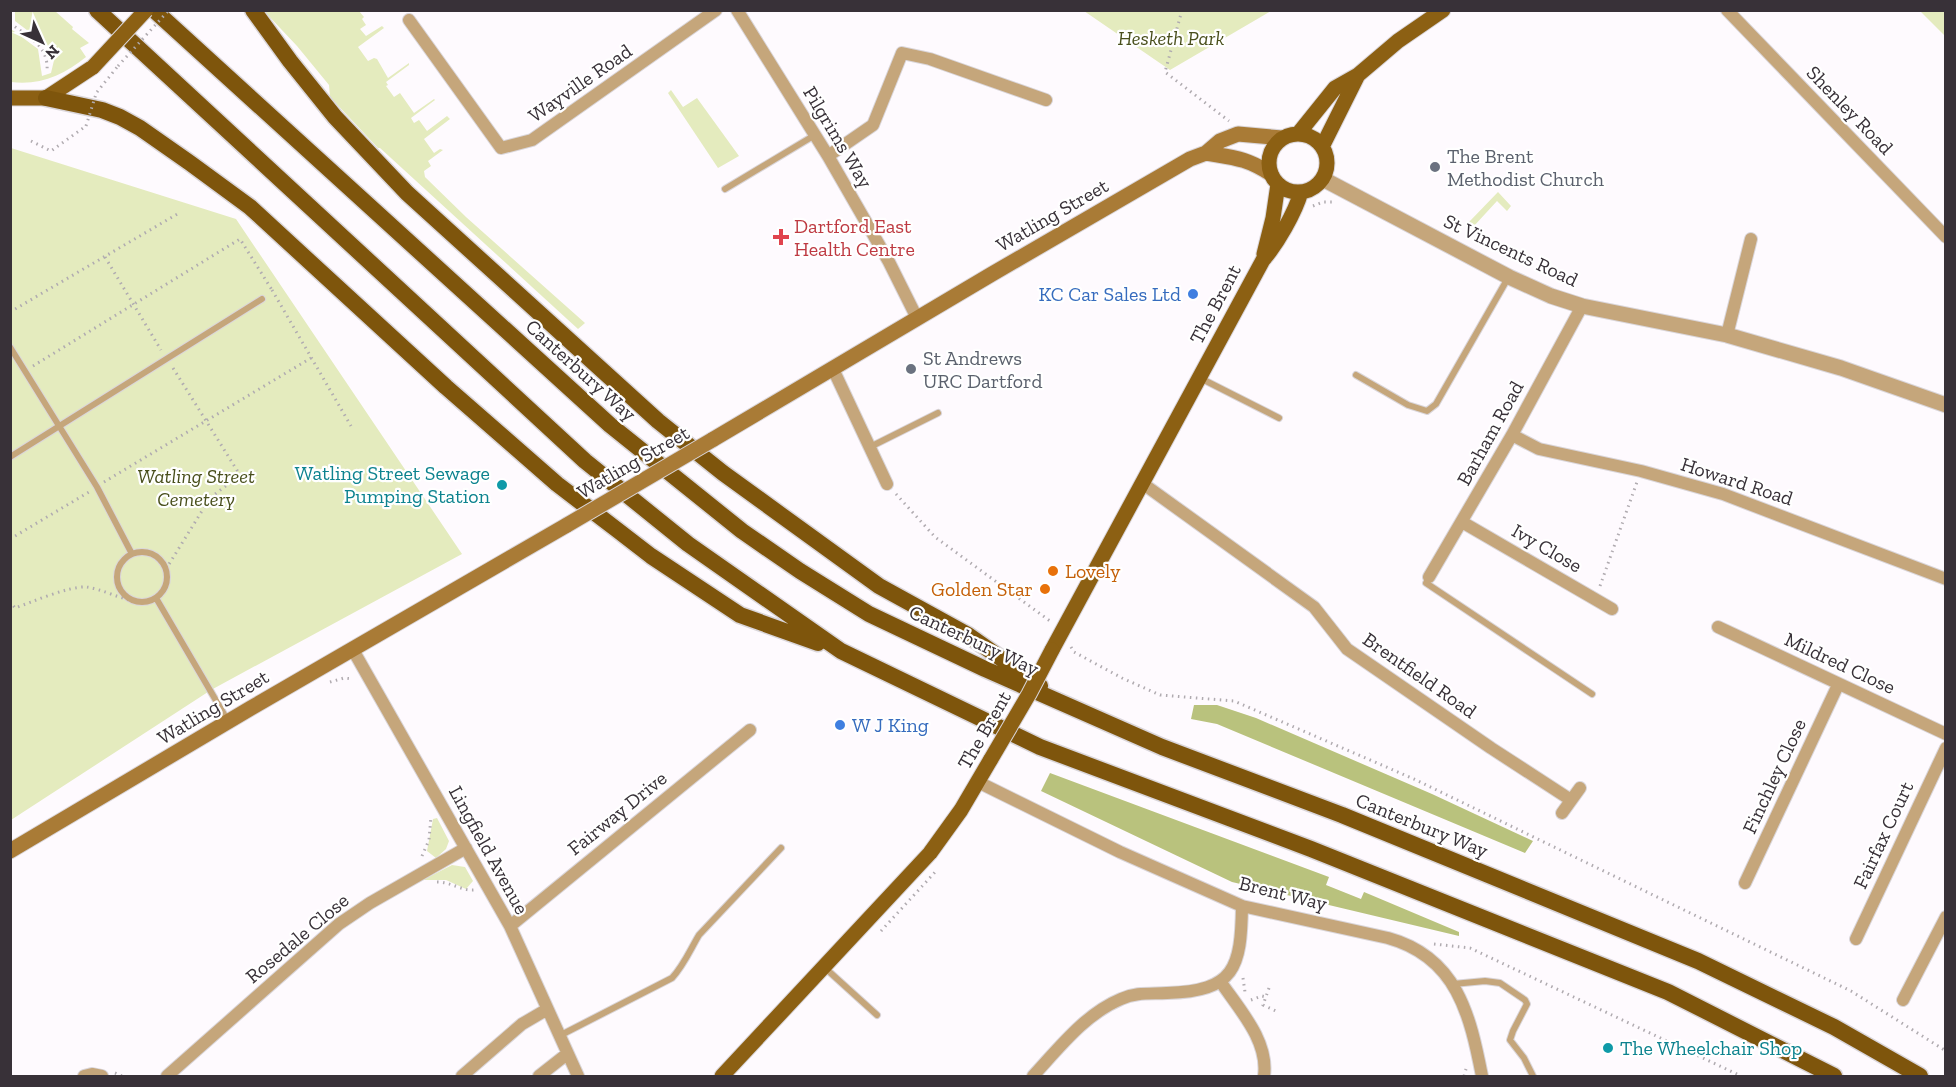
<svg xmlns="http://www.w3.org/2000/svg" width="1956" height="1087" viewBox="0 0 1956 1087" font-family="'Zilla Slab',serif">
	<style>
		.green { fill: #e4ebbe }
		.forest { fill: #b9c27d }
		.lines { fill: none; stroke-linecap: round; stroke-linejoin: round }
		.service-casing { stroke: #dad6da; stroke-width: 8 }
		.minor-casing { stroke: #dad6da; stroke-width: 14 }
		.tertiary-casing { stroke: #dad6da; stroke-width: 17 }
		.secondary-casing { stroke: #dad6da; stroke-width: 17 }
		.primary-casing { stroke: #dad6da; stroke-width: 17 }
		.trunk-casing { stroke: #dad6da; stroke-width: 19 }
		.path { stroke: #b0abb0; stroke-width: 3; stroke-dasharray: 1.5 4.5; stroke-linecap: butt }
		.service { stroke: #c5a67b; stroke-width: 6 }
		.minor { stroke: #c5a67b; stroke-width: 12 }
		.tertiary { stroke: #c5a67b; stroke-width: 15 }
		.secondary { stroke: #a97b36; stroke-width: 15 }
		.primary { stroke: #8c6013; stroke-width: 15 }
		.trunk { stroke: #7e550c; stroke-width: 16 }
		.secondary-bridge-casing { stroke: #dad6da; stroke-width: 17; stroke-linecap: butt }
		.primary-bridge-casing { stroke: #dad6da; stroke-width: 17; stroke-linecap: butt }
		.path-bridge { stroke: #b0abb0; stroke-width: 3; stroke-dasharray: 1.5 4.5; stroke-linecap: butt }
		.secondary-bridge { stroke: #a97b36; stroke-width: 15 }
		.primary-bridge { stroke: #8c6013; stroke-width: 15 }
		.worship-dot { fill: #6b7280; stroke: #fff; stroke-width: 2 }
		.health-dot { fill: #e0444e; stroke: #fff; stroke-width: 2 }
		.shop-dot { fill: #3f7fe0; stroke: #fff; stroke-width: 2 }
		.culture-dot { fill: #0f9aa8; stroke: #fff; stroke-width: 2 }
		.food-dot { fill: #e8710a; stroke: #fff; stroke-width: 2 }
		.labels { text-anchor: middle; dominant-baseline: central; stroke-width: 4.5; stroke-linejoin: round; paint-order: stroke }
		.park-label { font-size: 20px; font-style: italic; fill: #494f1c; stroke: #fff }
		.street-label { font-size: 20px; fill: #383138; stroke: #fff }
		.worship-label { font-size: 20px; fill: #5b616d; stroke: #fff; text-anchor: start }
		.health-label { font-size: 20px; fill: #be3a42; stroke: #fff; text-anchor: start }
		.shop-label { font-size: 20px; fill: #366cbe; stroke: #fff; text-anchor: end }
		.culture-label { font-size: 20px; fill: #0d838f; stroke: #fff; text-anchor: end }
		.food-label { font-size: 20px; fill: #c56008; stroke: #fff; text-anchor: start }
	</style>
	<rect width="100%" height="100%" fill="#fefafe"/>
	<!-- green -->
	<path class="green" d="M15,10L55,11L73,27L72,29L89,43L80,48L86,57C64,75 39,86 11,82V29L38,49L42,76L51,73L55,56L44,43L15,21Z
		M264,11H359L364,17L362,19L366,25L360,29L366,36L382,26L384,28L358,47L368,61L374,58L377,59L388,78L409,63V65L386,82L388,85L386,86L394,97L400,93L414,113L434,99L435,100L411,118L414,123L419,120L427,131L447,116L450,119L424,139L434,153L440,149L443,150L428,161L431,166L424,171L425,177L466,217L585,323L578,329L380,148H378L330,97L329,85L297,46Z
		M1084,11H1271L1170,70Z
		M1920,11H1945V36Z
		M671,90L683,107L697,98L739,156L718,168L668,93Z
		M11,148L236,219L462,554L211,690L11,820Z
		M1498,192L1511,206L1507,211L1497,201L1474,226L1469,222Z
		M437,818L449,841L446,849L436,858L427,851L433,819Z
		M452,865L465,867L473,881L466,889L446,880H423Z"/>
	<!-- forest -->
	<path class="forest" d="M1194,705H1217L1256,718L1432,794L1533,841L1525,853L1217,724L1191,719Z
		M1050,773L1329,877L1326,885L1361,899L1364,892L1459,932V936L1232,882L1041,791Z"/>
	<g class="lines">
		<!-- service casing -->
		<g class="service-casing">
			<path id="service" d="M725,189L815,135
				M10,347L97,487L132,554
				M1356,375L1408,405L1427,411L1436,404L1508,278
				M1200,378L1279,418
				M870,447L938,413
				M10,457L262,299
				M117 577a25 25 0 1 1 50 0a25 25 0 1 1-50 0Z
				M1429,577L1426,583L1592,694
				M156,598L228,721
				M824,967L877,1015
				M1453,984L1485,981L1500,983L1525,1000L1527,1004L1513,1031L1510,1040L1524,1058L1533,1076
				M559,1036L672,978C684,965 690,950 699,935L781,848"/>
		</g>
		<!-- minor casing -->
		<g class="minor-casing">
			<path id="minor" d="M737,10L828,156L889,262L917,318
				M1727,10L1946,237
				M409,20L501,148L532,140L716,10
				M828,156L873,125L902,53L930,59L1046,100
				M1727,335L1751,239
				M833,369L887,484
				M1512,435L1539,449L1641,471L1723,494L1946,579
				M1142,483L1314,607L1347,649L1491,748L1571,800
				M1462,522L1612,609
				M1429,577L1512,435L1582,306
				M1718,627L1946,734
				M353,650L510,926L578,1076
				M978,782L1120,852L1242,906L1388,938C1457,957 1470,1015 1482,1076
				M1562,813L1580,788
				M1745,883L1838,685
				M510,926L750,730
				M1856,939L1946,748
				M1220,981C1239,1009 1269,1041 1264,1076
				M1903,1000L1946,917
				M84,1076L92,1074L102,1076
				M167,1076L339,924L370,903L466,848
				M462,1076L522,1024L546,1010
				M539,1076L567,1054
				M1033,1076C1059,1048 1085,1014 1121,999C1136,992 1151,994 1167,993C1235,991 1241,968 1242,906"/>
		</g>
		<!-- tertiary casing -->
		<g class="tertiary-casing">
			<path id="tertiary" d="M1323,179L1509,277L1551,296L1582,306L1727,335L1841,368L1946,405"/>
		</g>
		<!-- secondary casing -->
		<g class="secondary-casing">
			<path id="secondary" d="M1206,153C1235,158 1246,158 1271,174
				M712,440L992,274L1190,159L1206,153L1220,141L1238,134L1282,138
				M10,851L251,708L567,525"/>
		</g>
		<!-- primary casing -->
		<g class="primary-casing">
			<path id="primary" d="M10,98H46L93,67
				M1269 163a29 29 0 1 1 58 0a29 29 0 1 1-58 0Z
				M1298,134L1335,88L1358,75L1398,41L1443,10
				M1322,147L1358,75
				M1264,254L1273,218L1278,184
				M1052,650L1263,260C1277,244 1295,213 1301,192
				M722,1076L930,853L961,810L991,759"/>
		</g>
		<!-- trunk casing -->
		<g class="trunk-casing">
			<path id="trunk" d="M97,10L585,461L688,544L841,651L1040,747L1311,849L1668,992L1834,1076
				M154,10L610,425L742,531L800,571L869,614L985,669L1162,747L1342,815L1698,961L1834,1027L1920,1076
				M253,10L290,61L335,117L407,193L658,421L723,473L879,586L968,635L1040,686
				M46,98L102,110L120,117L140,128L190,163L250,207L446,387L557,484L616,529L651,556L740,615L818,643"/>
		</g>
		<!-- path -->
		<path class="path" d="M1182,10L1165,72L1229,121
			M10,23C29,38 49,45 47,72
			M97,92L118,66
			M31,141L51,151L86,126
			M1313,206L1323,202H1333
			M105,257L161,350
			M272,290L351,426
			M10,312L179,213
			M33,366L240,239L272,290L270,291
			M104,482L311,358
			M896,494L935,537L1050,621
			M10,539L89,492
			M166,569L210,498L240,475L173,368
			M1600,586L1637,482
			M10,601L15,608C32,602 69,586 86,587C103,589 121,600 140,602
			M1071,647L1074,652L1122,678L1160,695L1234,701L1414,779L1851,991L1946,1051
			M330,682L344,678L353,679
			M422,856L429,840L431,816
			M437,882C451,882 462,891 474,890
			M881,931L937,870
			M1434,944L1470,948L1741,1076
			M1243,978L1245,992
			M1269,988L1263,1005L1276,1011
			M1251,1000L1262,996L1266,997
			M115,1073L122,1076
			M1464,1076L1466,1069"/>
		<!-- service -->
		<use href="#service" class="service"/>
		<!-- minor -->
		<use href="#minor" class="minor"/>
		<!-- tertiary -->
		<use href="#tertiary" class="tertiary"/>
		<!-- secondary -->
		<use href="#secondary" class="secondary"/>
		<!-- primary -->
		<use href="#primary" class="primary"/>
		<!-- trunk -->
		<use href="#trunk" class="trunk"/>
		<!-- secondary-bridge casing -->
		<g class="secondary-bridge-casing">
			<path id="secondary-bridge" d="M567,525L712,440"/>
		</g>
		<!-- primary-bridge casing -->
		<g class="primary-bridge-casing">
			<path id="primary-bridge" d="M93,67L146,10
				M991,759L1029,694L1052,650"/>
		</g>
		<!-- path-bridge -->
		<path class="path-bridge" d="M118,66L169,10
			M86,126L96,94"/>
		<!-- secondary-bridge -->
		<use href="#secondary-bridge" class="secondary-bridge"/>
		<!-- primary-bridge -->
		<use href="#primary-bridge" class="primary-bridge"/>
	</g>
	<!-- markers -->
	<g class="worship-dot">
		<circle cx="1435" cy="167" r="6"/>
		<circle cx="911" cy="369" r="6"/>
	</g>
	<path class="health-dot" d="M778 228h6v6h6v6h-6v6h-6v-6h-6v-6h6z"/>
	<g class="shop-dot">
		<circle cx="1193" cy="294" r="6"/>
		<circle cx="840" cy="725" r="6"/>
	</g>
	<g class="culture-dot">
		<circle cx="502" cy="485" r="6"/>
		<circle cx="1608" cy="1048" r="6"/>
	</g>
	<g class="food-dot">
		<circle cx="1053" cy="571" r="6"/>
		<circle cx="1045" cy="589" r="6"/>
	</g>
	<g class="labels">
		<!-- park labels -->
		<g class="park-label">
			<text x="1171" y="38">Hesketh Park</text>
			<text x="196" y="476">Watling Street<tspan x="196" dy="23">Cemetery</tspan></text>
		</g>
		<!-- street labels -->
		<g class="street-label">
			<text transform="translate(580 83) rotate(-35)">Wayville Road</text>
			<text transform="translate(1850 110) rotate(46)">Shenley Road</text>
			<text transform="translate(838 137) rotate(59)">Pilgrims Way</text>
			<text transform="translate(1052 215) rotate(-30)">Watling Street</text>
			<text transform="translate(1511 250) rotate(25)">St Vincents Road</text>
			<text transform="translate(1215 304) rotate(-62)">The Brent</text>
			<text transform="translate(581 370) rotate(42)">Canterbury Way</text>
			<text transform="translate(1490 433) rotate(-61)">Barham Road</text>
			<text transform="translate(633 462) rotate(-30)">Watling Street</text>
			<text transform="translate(1737 481) rotate(18)">Howard Road</text>
			<text transform="translate(1547 548) rotate(30)">Ivy Close</text>
			<text transform="translate(974 640) rotate(25)">Canterbury Way</text>
			<text transform="translate(1840 663) rotate(25)">Mildred Close</text>
			<text transform="translate(1420 675) rotate(35)">Brentfield Road</text>
			<text transform="translate(213 707) rotate(-31)">Watling Street</text>
			<text transform="translate(984 730) rotate(-60)">The Brent</text>
			<text transform="translate(1774 776) rotate(-65)">Finchley Close</text>
			<text transform="translate(617 813) rotate(-39)">Fairway Drive</text>
			<text transform="translate(1422 825) rotate(22)">Canterbury Way</text>
			<text transform="translate(1883 835) rotate(-65)">Fairfax Court</text>
			<text transform="translate(489 850) rotate(61)">Lingfield Avenue</text>
			<text transform="translate(1283 893) rotate(14)">Brent Way</text>
			<text transform="translate(297 938) rotate(-40)">Rosedale Close</text>
		</g>
		<!-- worship labels -->
		<g class="worship-label">
			<text x="1447" y="156">The Brent<tspan x="1447" dy="23">Methodist Church</tspan></text>
			<text x="923" y="358">St Andrews<tspan x="923" dy="23">URC Dartford</tspan></text>
		</g>
		<!-- health labels -->
		<g class="health-label">
			<text x="794" y="226">Dartford East<tspan x="794" dy="23">Health Centre</tspan></text>
		</g>
		<!-- shop labels -->
		<g class="shop-label">
			<text x="1181" y="294">KC Car Sales Ltd</text>
			<text x="852" y="725" text-anchor="start">W J King</text>
		</g>
		<!-- culture labels -->
		<g class="culture-label">
			<text x="490" y="473">Watling Street Sewage<tspan x="490" dy="23">Pumping Station</tspan></text>
			<text x="1620" y="1048" text-anchor="start">The Wheelchair Shop</text>
		</g>
		<!-- food labels -->
		<g class="food-label">
			<text x="1065" y="571">Lovely</text>
			<text x="1033" y="589" text-anchor="end">Golden Star</text>
		</g>
	</g>
	<!-- border -->
	<rect width="1956" height="1087" fill="none" stroke="#383138" stroke-width="24"/>
	<!-- north arrow -->
	<g transform="translate(42 42) rotate(135)" stroke="#ffffff" stroke-width="4.5" paint-order="stroke">
	<path d="M0-4.5L10 22L0 15L-10 22Z" fill="#383138"/>
	<text y="-9" font-size="16" font-weight="bold" text-anchor="middle" fill="#383138">N</text>
	</g>
</svg>
